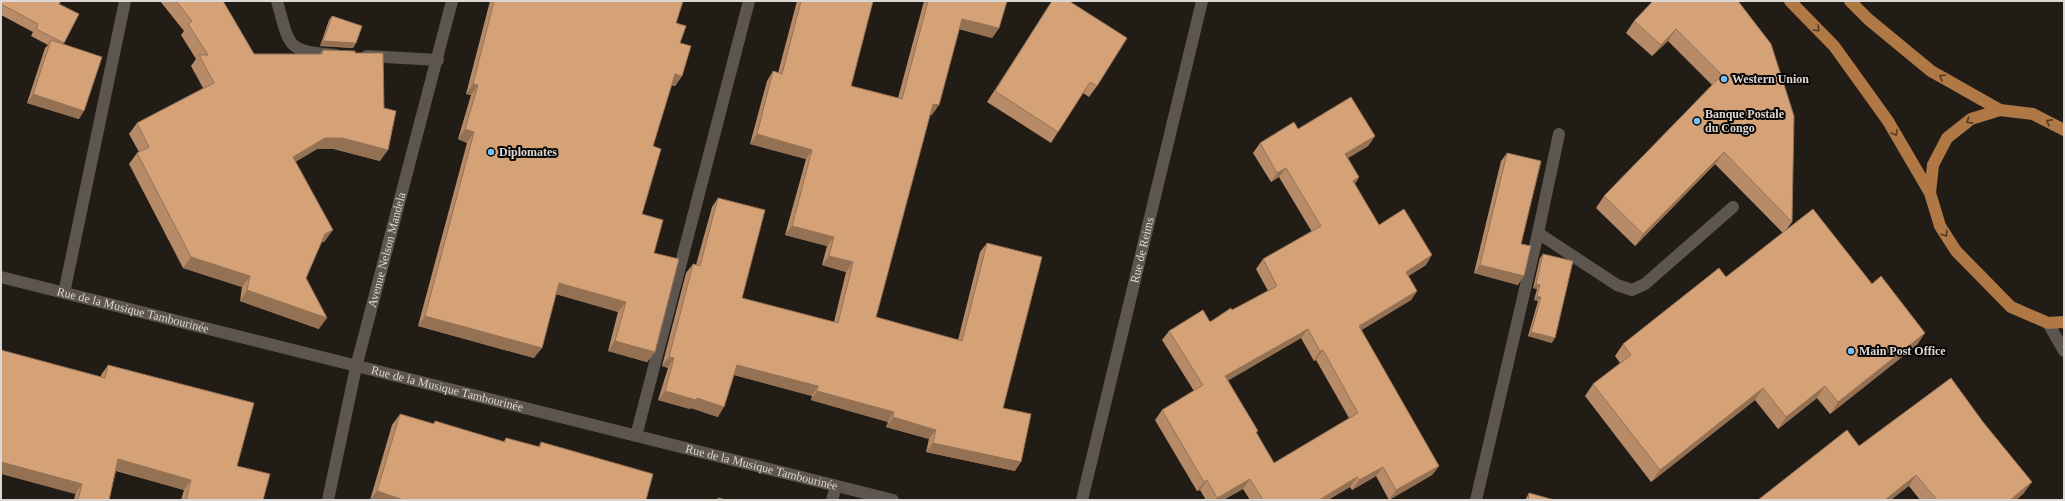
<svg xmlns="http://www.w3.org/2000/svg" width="2065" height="501" viewBox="0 0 2065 501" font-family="Georgia,serif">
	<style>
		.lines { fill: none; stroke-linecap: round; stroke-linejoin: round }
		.minor { stroke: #5d554f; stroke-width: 12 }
		.major { stroke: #af7845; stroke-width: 12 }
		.wall { fill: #b78b67; fill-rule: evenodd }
		.shaded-wall { fill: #957154 }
		.building { fill: #d5a278; stroke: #957154; fill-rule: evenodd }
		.oneway { stroke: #543a22 }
		.poi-dot { fill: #74c0f6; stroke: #090705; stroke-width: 1.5 }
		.labels { text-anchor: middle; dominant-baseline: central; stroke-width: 4; stroke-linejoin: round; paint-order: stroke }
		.poi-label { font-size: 12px; font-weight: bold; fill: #ddd8d4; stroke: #090705; text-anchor: start }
		.street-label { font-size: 12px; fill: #ddd8d4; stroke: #090705 }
	</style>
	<rect width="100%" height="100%" fill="#221c16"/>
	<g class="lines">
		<!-- minor -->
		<g class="minor">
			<path d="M277,1C290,48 286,51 336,55"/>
			<path d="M367,56L438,60"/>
			<path d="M1538,233L1617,285L1632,290L1645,284L1733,207"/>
			<path id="s1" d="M1,277L893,500"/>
			<path d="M64,293L125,1"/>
			<path d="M2048,323L2064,351"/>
			<path d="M636,436L749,1"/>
			<path id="s2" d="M328,500L356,367L452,1"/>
			<path d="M832,500L836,486"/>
			<path id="s3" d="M1082,500L1202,1"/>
			<path d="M1476,500L1538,233L1559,134"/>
		</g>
		<!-- major -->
		<path class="major" d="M1790,1L1834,46L1888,121L1930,193
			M1850,1L1868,19L1931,71L2000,110
			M2064,130L2033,114L2000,110L1971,119L1947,138L1933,165L1930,193L1940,226L1956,251L2011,307L2048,323L2064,322"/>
	</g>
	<!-- wall -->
	<path class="wall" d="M1,1L59,4L64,43L63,44L79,119L27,103L45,48L48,45L31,36L33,32L1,15Z
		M160,1H223L254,54H320L323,50L355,53L380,161L334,149H317L295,162L325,241L321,243L306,278L319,329L240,301L242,287L183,268L129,164L137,153L139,152L129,134L137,123L203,88L191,66L196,59L181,35L184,31Z
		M490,1H683L676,23L680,43L682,76L675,86L671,85L653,146L642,214L654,253L655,352L647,362L608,351L618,312L556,294L534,358L418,326L467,143L458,139L471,95L466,94Z
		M797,1H873L851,86L898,98L924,1H1007L999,28L992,38L959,29L932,115L930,114L876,317L958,340L980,252L987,243L1003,408L1015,471L926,452L929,439L886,427L888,422L811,400L812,396L734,375L718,417L691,408L690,409L658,400L668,368L662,366L686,273L693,264L696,265L712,207L718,198L742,298L834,322L846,272L822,265L827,246L785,235L806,159L750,144L767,81L773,71L778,73Z
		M1052,1H1069L1097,86L1089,97L1083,93L1058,132L1051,143L987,102Z
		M1738,1L1792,222L1786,230L1917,345L1830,414L1817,398L1778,429L1755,400L1651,482L1585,396L1593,384L1620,363L1615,356L1623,344L1726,277L1783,233L1715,164L1635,246L1596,208L1604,196L1712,85L1668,41L1652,56L1626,33L1634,21Z
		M332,16L356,43L353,48L320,46L329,20Z
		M1298,129L1375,136L1368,146L1348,158L1359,177L1355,184L1379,225L1426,265L1408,276L1417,291L1411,300L1361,330L1439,466L1432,475L1389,500L1376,476L1352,490L1350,487L1328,500H1250L1243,489L1223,500H1206L1200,490L1197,491L1155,420L1162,410L1194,391L1162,340L1169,331L1210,322L1268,291L1256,269L1263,259L1312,232L1279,177L1271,182L1253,153L1260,143ZM1301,338L1314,361L1316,360L1349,418L1274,463L1256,433L1228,380Z
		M1507,153L1521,244L1518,285L1474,273L1501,161Z
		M1543,254L1552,343L1528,336L1538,301L1534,300L1537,289L1533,288L1540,258Z
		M108,365L237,466L263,500H181L184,490L116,471L109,500H74L101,377V375Z
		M400,414L433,424L435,421L503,442L506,438L538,447L541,442L646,500H370L392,425Z
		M1859,446L2024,493L2016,500H1920L1909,486Z
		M1529,493L1554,500H1525Z"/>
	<!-- shaded-wall -->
	<path class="shaded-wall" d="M962,19L999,28L992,38L956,28Z
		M1676,29L1668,41L1652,56L1661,45Z
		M323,41L356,43L353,48L320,46Z
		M675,74L682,76L675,86L668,84Z
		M473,84L478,85L471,95L466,94Z
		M33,94L84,111L79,119L27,103Z
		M933,104L939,105L932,115L926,114Z
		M465,129L474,132L467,143L458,139Z
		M757,134L812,150L806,159L750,144Z
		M1375,136L1368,146L1338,164L1345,154Z
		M325,138H342L388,150L380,161L334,149H317L285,168L293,157Z
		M1724,152L1715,164L1635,246L1643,234Z
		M1286,168L1279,177L1271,182L1277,173Z
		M1359,177L1352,187L1353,181Z
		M792,226L834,237L827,246L785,235Z
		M333,230L325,241L317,245L325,234Z
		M1432,255L1426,265L1399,282L1406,272Z
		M829,256L853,262L846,272L822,265Z
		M191,257L250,276L242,287L183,268Z
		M1480,265L1524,276L1518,285L1474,273Z
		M559,283L626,302L618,312L552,293Z
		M1536,284L1540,285L1537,289L1533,288Z
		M247,290L327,318L319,329L240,301Z
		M1417,291L1411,300L1352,336L1359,326Z
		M1537,296L1541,297L1538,301L1534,300Z
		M425,316L542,348L534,358L418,326Z
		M1308,329L1301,338L1219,386L1225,376Z
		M1531,332L1555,338L1552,343L1528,336Z
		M1925,333L1917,345L1830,414L1838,402Z
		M615,341L655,352L647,362L608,351Z
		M1323,350L1316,360L1314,361L1320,351Z
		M669,357L674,358L668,368L662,366Z
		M737,365L818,386L812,396L730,374Z
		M1825,386L1817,398L1778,429L1786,417Z
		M1763,388L1755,400L1651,482L1660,470Z
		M665,391L697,398L724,407L718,417L691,408L690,409L658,400Z
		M817,391L894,412L888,422L811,400Z
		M893,417L936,430L929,439L886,427Z
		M933,443L1021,462L1015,471L926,452Z
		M118,459L191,480L184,490L111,469Z
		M1,462L82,484L75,494L1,474Z
		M1439,466L1432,475L1389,500L1396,490Z
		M1383,467L1376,476L1352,490L1359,480Z
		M1916,475L1909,486L1891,500H1885Z
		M1357,477L1350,487L1328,500H1319Z
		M1250,479L1243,489L1223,500H1215L1217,498Z
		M1207,480L1200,490L1197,491L1204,482Z
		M2032,482L2024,493L2016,500H2010Z
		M377,491L401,499L400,500H370Z"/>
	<!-- building -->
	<path class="building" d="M1,1H61L59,4L79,14L64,43L36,29L38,24L1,4Z
		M176,1H223L254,54H322L323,50L355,51V53H383L384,108L396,111L388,150L342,138H325L293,157L333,230L325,234L306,278L327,318L247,290L250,276L191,257L137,153L149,147L137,123L214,83L199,55H208L188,24L192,21Z
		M494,1H683L676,23L686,26L680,43L691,46L682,76L675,74L653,146L661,149L642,214L663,220L654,253L679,259L655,352L615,341L626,302L559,283L542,348L425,316L474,132L465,129L478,85L473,84Z
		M801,1H873L851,86L902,99L928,1H1007L999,28L962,19L939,105L933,104L876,317L962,341L987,243L1042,257L1003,408L1031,414L1021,462L933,443L936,430L893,417L894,412L817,391L818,386L737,365L724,407L697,398L696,400L665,391L674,358L669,357L693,264L700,266L718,198L765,210L742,298L838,323L853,262L829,256L834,237L792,226L812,150L757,134L773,71L782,74Z
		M1052,1H1069L1127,38L1097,86L1090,82L1058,132L995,91Z
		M1653,1H1738L1771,44L1794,116L1792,222L1724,152L1643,234L1604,196L1722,75L1676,29L1661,45L1634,21Z
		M332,16L362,26L356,43L323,41Z
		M51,40L102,57L84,111L33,94Z
		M1351,97L1375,136L1345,154L1359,177L1353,181L1379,225L1404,209L1432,255L1406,272L1417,291L1359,326L1439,466L1396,490L1383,467L1359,480L1357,477L1319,500H1263L1250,479L1217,498L1207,480L1204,482L1162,410L1203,385L1169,331L1203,310L1210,322L1231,308L1232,310L1277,286L1263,259L1321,226L1286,168L1277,173L1260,143L1294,122L1298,129ZM1308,329L1320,351L1323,350L1358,413L1274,463L1256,432L1258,431L1225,376Z
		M1507,153L1541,161L1521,244L1531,246L1524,276L1480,265Z
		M1813,209L1872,284L1881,276L1925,333L1838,402L1825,386L1786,417L1763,388L1660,470L1593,384L1631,355L1623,344L1719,268L1726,277Z
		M1543,254L1573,261L1555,338L1531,332L1541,297L1537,296L1540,285L1536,284Z
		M1,350L105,378L108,365L254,403L237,466L270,474L263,500H186L191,480L118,459L109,500H78L82,484L1,462Z
		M1951,378L1983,422L2032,482L2010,500H1937L1916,475L1885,500H1758L1847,430L1859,446Z
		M400,414L434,424L435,421L505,442L506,438L540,447L541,442L653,474L646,500H401V499L377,491Z
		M1529,493L1554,500H1528Z
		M718,498L727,500H718Z"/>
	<!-- one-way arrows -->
	<defs><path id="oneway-chevron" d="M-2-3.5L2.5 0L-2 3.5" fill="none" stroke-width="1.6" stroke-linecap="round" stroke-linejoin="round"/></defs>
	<g class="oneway">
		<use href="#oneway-chevron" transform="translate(1817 29) rotate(46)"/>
		<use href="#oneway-chevron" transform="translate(1942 77) rotate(-150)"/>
		<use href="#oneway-chevron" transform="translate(1969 121) rotate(147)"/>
		<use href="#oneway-chevron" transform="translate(2049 122) rotate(-153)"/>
		<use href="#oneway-chevron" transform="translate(1895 133) rotate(60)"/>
		<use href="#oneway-chevron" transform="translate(1945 234) rotate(57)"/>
	</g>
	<!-- markers -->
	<g class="poi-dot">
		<circle cx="1724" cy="79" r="4"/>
		<circle cx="1697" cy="121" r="4"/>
		<circle cx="491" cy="152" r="4"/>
		<circle cx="1851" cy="351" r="4"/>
	</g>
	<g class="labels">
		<!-- poi labels -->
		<g class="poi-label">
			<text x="1732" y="79">Western Union</text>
			<text x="1705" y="114">Banque Postale<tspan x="1705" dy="14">du Congo</tspan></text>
			<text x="499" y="152">Diplomates</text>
			<text x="1859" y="351">Main Post Office</text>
		</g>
		<!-- street labels -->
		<g class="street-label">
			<text stroke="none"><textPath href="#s2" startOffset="257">Avenue Nelson Mandela</textPath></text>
			<text stroke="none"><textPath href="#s3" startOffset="257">Rue de Reims</textPath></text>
			<text stroke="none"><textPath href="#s1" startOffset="136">Rue de la Musique Tambourinée</textPath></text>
			<text stroke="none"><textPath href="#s1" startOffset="460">Rue de la Musique Tambourinée</textPath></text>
			<text stroke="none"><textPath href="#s1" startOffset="784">Rue de la Musique Tambourinée</textPath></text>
		</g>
	</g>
	<!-- border -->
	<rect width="2065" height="501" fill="none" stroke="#ddd8d4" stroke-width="4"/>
</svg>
